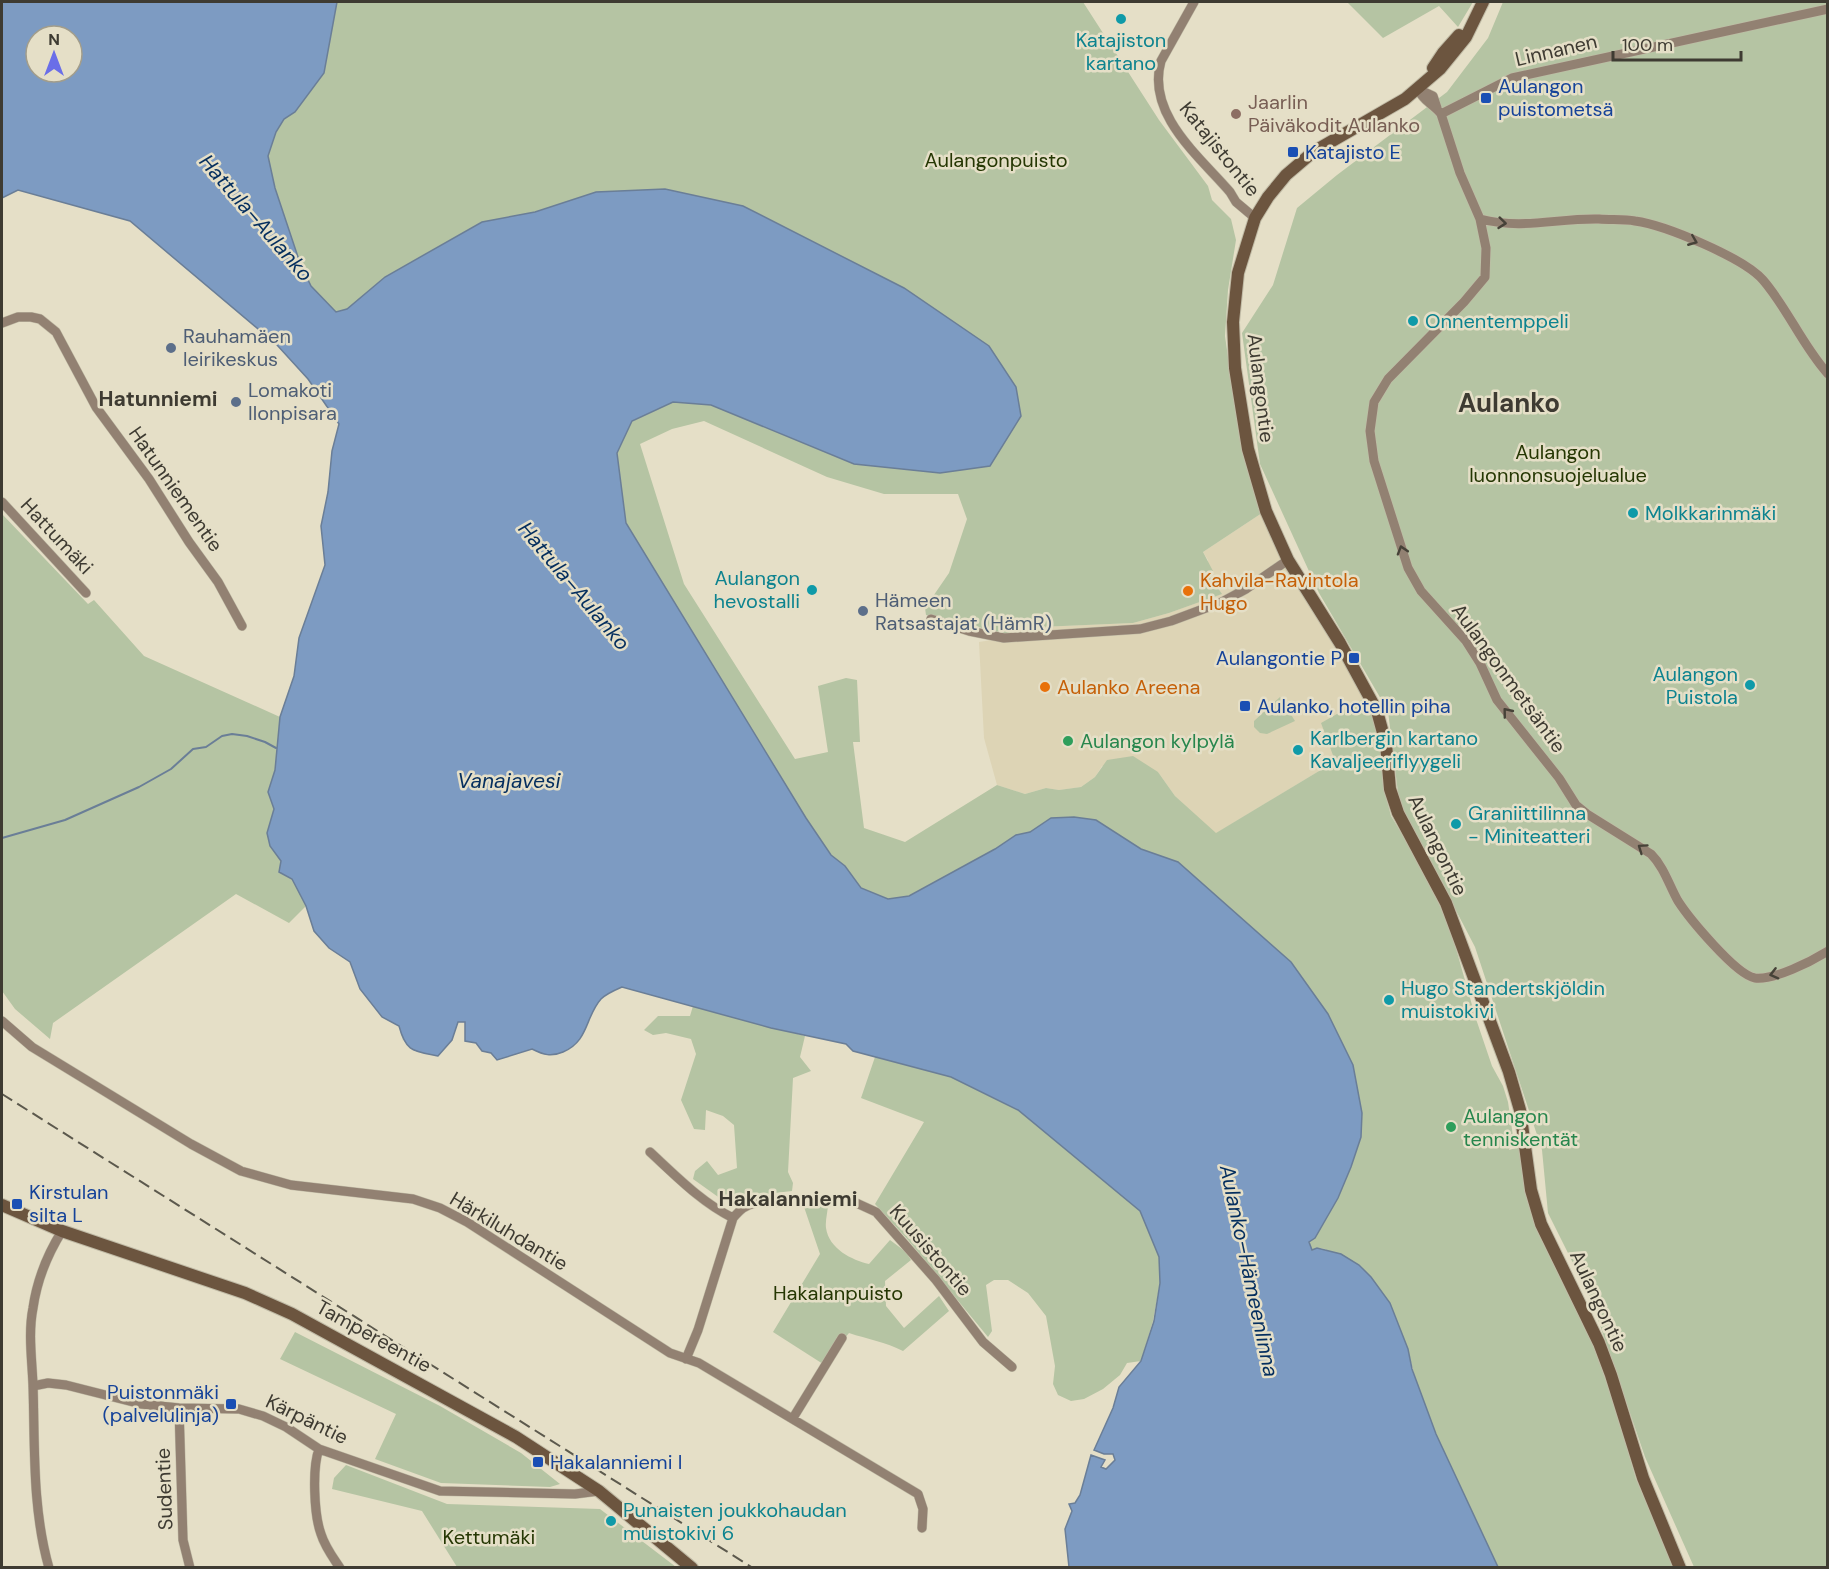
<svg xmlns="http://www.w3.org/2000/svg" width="1829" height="1569" viewBox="0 0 1829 1569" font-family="'DM Sans',sans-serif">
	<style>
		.built { fill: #ddd4b5 }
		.green { fill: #b5c4a3 }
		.water { fill: #7d9bc2; stroke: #6a7e97; stroke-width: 1.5; fill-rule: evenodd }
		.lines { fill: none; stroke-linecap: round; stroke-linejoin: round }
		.stream { stroke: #6a7e97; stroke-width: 2 }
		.street-casing { stroke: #c0bba6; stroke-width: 10 }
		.secondary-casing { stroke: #c0bba6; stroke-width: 14 }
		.street { stroke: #928172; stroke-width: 9 }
		.secondary { stroke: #6c553f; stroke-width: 12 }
		.rail { stroke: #5c594d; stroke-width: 2; stroke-dasharray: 12 6; stroke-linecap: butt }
		.oneway { stroke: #464238 }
		.culture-dot { fill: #0f9aa8; stroke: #e5dfc7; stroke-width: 2 }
		.transit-dot { fill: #1a4fb4; stroke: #e5dfc7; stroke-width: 2 }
		.education-dot { fill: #8d6e63; stroke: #e5dfc7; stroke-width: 2 }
		.service-dot { fill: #5c6f8a; stroke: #e5dfc7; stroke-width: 2 }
		.food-dot { fill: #e8710a; stroke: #e5dfc7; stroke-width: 2 }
		.leisure-dot { fill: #2e9e5b; stroke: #e5dfc7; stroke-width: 2 }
		.labels { text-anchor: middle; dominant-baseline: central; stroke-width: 5; stroke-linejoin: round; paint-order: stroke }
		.culture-label { font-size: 20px; fill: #0d838f; stroke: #e5dfc7; text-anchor: start }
		.street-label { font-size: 20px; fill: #3e3b32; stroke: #e5dfc7 }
		.transit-label { font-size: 20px; fill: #164399; stroke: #e5dfc7; text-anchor: start }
		.education-label { font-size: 20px; fill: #785e54; stroke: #e5dfc7; text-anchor: start }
		.park-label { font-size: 20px; fill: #253703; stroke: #e5dfc7 }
		.service-label { font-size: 20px; fill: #4e5e75; stroke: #e5dfc7; text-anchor: start }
		.food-label { font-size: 20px; fill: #c56008; stroke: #e5dfc7; text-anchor: start }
		.leisure-label { font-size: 20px; fill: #27864d; stroke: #e5dfc7; text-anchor: start }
		.water-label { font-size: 21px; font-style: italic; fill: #042e5e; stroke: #e5dfc7 }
		.neighbourhood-label { font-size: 21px; font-weight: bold; fill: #3e3b32; stroke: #e5dfc7 }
		.district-label { font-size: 26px; font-weight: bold; fill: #3e3b32; stroke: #e5dfc7 }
	</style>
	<rect width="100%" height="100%" fill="#e5dfc7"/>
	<!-- built -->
	<path class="built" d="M1265,511L1367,697L1334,758L1324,768L1215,834L1175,796L1158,772L1102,766L1095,777L1081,787L1059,790L1046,788L1025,794L997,785L984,738L979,642L1004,638L1014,628L1133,623L1169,613L1221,594L1208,574V560L1203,552Z"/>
	<!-- green -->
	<path class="green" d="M337,2H1083L1159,120L1208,186L1212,200L1231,219L1236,240L1228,290L1225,336L1230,371L1247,467L1265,511L1203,552L1213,571L1208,574L1222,594L1169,613L1133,623L1014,628L1008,634L926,615L925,608L949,573L967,519L958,494H884L827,477L704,421L672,429L640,444L684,584L795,759L828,752L818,686L846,678L857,680L860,742H853L864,828L905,842L997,785L1025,794L1046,788L1059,790L1081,787L1095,777L1107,760L1133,756L1158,772L1175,796L1216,833L1324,768L1334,758L1321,723L1367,697L1379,738L1383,785L1391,816L1424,870L1451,931L1476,1019L1492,1066L1503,1086L1508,1102L1513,1136L1509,1150L1519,1147L1525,1192L1537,1228L1591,1337L1617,1413L1636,1479L1675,1567H1498C1467,1499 1423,1422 1408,1349L1325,1249L1318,1248L1312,1250L1309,1241L1315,1238L1338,1198L1351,1167L1361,1137L1362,1113L1353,1065L1328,1014L1291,962L1178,862L1141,849L1096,820L1051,818L1030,832L1016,835L995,849L909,896L888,899L861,888L845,866L831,855L806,818L626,523L617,453L632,421L673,402L711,405L854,464L989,346L904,288L743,206L665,189L482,222L385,277L347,309L336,312L311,286L300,263L275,188L267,156L276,132L284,119L295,112L324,73Z
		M1347,2H1473L1458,27L1439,6L1383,38Z
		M1503,2H1827V1567H1694L1645,1457L1591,1299L1548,1213L1542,1150L1475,947L1399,801L1388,711L1319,593L1260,464L1242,333L1273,285L1297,208L1337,175L1447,92L1488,38Z
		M2,514L88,604L94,600L144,656L280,717L275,770L268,792L395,967L403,1041L399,1026L382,1017L360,989L350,962L329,948L314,931L306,906L289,923L236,894L53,1023L50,1039L15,1009L2,991Z
		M1280,697L1295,721L1267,734L1260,733L1254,727V721Z
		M693,1006L805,1036L800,1057L811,1071L793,1078L788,1172L793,1183L792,1191L749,1196L733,1203L721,1199L693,1179L695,1171L707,1161L718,1175L737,1168L734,1125L723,1116L706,1110L705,1130L694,1129L681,1100L696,1054L691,1039L666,1033L653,1035L644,1030L658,1016H690Z
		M875,1057L951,1077L1018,1110L1140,1211L1159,1257L1160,1283L1153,1321L1141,1361L1127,1363L1120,1375L1103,1389L1084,1399L1071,1401L1058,1395L1053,1384L1055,1366L1046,1316L1028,1293L1008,1280H994L986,1285L992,1331L988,1337L908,1240L875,1204L924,1122L861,1098Z
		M803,1204H828C828,1211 825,1221 826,1228C829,1249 852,1260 869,1264L890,1240L906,1252L911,1260L885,1281L886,1306L904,1328L939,1296L949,1311L903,1351C886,1342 867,1339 849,1333L823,1364L773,1332L820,1254Z
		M295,1332L440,1406L521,1453L560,1484L550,1487L441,1483L375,1459L396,1414L280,1359Z
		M346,1465L447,1504L600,1509L676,1567H457L422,1511L332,1489L334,1478Z"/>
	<!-- water -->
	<path class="water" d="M2,2H337L324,73L295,112L284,119L276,132L268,156L275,188L300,263L311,286L336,312L347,309L385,277L482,222L535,212L596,192L665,189L743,206L904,288L989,346L1016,387L1021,416L990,466L940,473L854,464L711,405L673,402L632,421L617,453L626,523L806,818L831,855L845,866L861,888L888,899L909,896L995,849L1016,835L1030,832L1051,818L1074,817L1096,820L1141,849L1178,862L1291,962L1328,1014L1353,1065L1362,1113L1361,1137L1351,1167L1338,1198L1315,1238L1309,1242L1312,1250L1317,1248L1341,1254L1359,1265L1371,1277L1390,1303L1408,1349L1412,1369L1436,1434L1498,1567H1069L1065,1529L1072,1511L1069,1504L1075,1503L1080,1495L1091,1455L1105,1460L1101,1467L1106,1469L1115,1460L1113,1454H1104L1094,1450L1113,1408L1119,1387L1141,1361L1154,1321L1160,1283L1159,1257L1140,1211L1018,1110L951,1077L853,1051L846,1044L771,1028L622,987C615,990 606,994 601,999C585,1017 589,1041 563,1052C551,1057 544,1055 532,1049L497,1060L491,1053L482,1051L476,1043L465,1041V1022H458L452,1040L438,1056C413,1051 406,1052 399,1026L382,1017L360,989L350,962L329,948L314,931L306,906L292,879L279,872L281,861L270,846L267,833L274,809L268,792L275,770L280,717L294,676L299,638L325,565L321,526L328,492L332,451L339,424L308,379L277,345L130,221L18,190L2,198ZM36,36H72V72H36Z"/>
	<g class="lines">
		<!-- stream -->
		<path class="stream" d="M2,838L65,820L139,787L171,769L193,749L206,747L222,736L232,734L247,736L265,742L276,748"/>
		<!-- street casing -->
		<g class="street-casing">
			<path id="street" d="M1194,2L1161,61C1146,114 1199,156 1230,192L1236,202L1255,218
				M1418,89C1423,101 1433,104 1441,114L1460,173L1480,219
				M1418,89L1433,96L1437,108
				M1441,114L1512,78L1828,9
				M2,323L18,317H31L40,319L56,332L96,407L149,479L189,542L218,582L242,626
				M1828,374C1802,345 1788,309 1763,280C1744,258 1665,225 1635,221C1624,219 1611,220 1599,219C1556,218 1524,230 1480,219L1486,248L1485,277L1464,302L1388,379L1374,402L1370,431L1374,461L1408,568L1421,591L1466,641L1480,663L1497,700L1559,778L1576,805L1587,814L1651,854C1664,867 1669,885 1678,901C1689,918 1736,975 1755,978C1775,980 1810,962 1828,951
				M2,502L86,593
				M931,619L969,631L1004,638L1140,629L1171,621L1222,602L1246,589L1288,560
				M2,1021L32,1047L191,1144L241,1171L291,1185L413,1199L440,1208L467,1222L670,1353L699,1363L918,1494L923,1509L922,1528
				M650,1152C676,1176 701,1202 733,1218
				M686,1359L698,1330L733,1218C740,1210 745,1205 755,1203L852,1201L876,1212L936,1280L983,1342L1012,1367
				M33,1386L48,1383L66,1385L141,1404L179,1408L239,1409L263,1416L286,1427L319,1449L440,1491L575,1494L599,1491
				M179,1408L183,1540L190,1568
				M793,1418L842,1338
				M319,1449C312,1468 314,1515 321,1534C325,1547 332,1556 340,1568
				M49,1568C32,1508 35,1447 33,1385C32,1360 28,1333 33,1308C37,1280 47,1255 62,1231"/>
		</g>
		<!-- secondary casing -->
		<g class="secondary-casing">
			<path id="secondary" d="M1483,2L1466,37L1440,69L1405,99L1313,152L1286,175L1268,197L1255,218L1238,273L1233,322L1235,368L1248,449L1266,511L1288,560L1340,643L1377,711L1386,744L1390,789L1398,813L1446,903L1509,1072L1520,1110L1531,1190L1541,1224L1599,1343L1611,1375L1643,1478L1680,1568
				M1433,68L1443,53L1459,35
				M2,1205L62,1231L245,1293L292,1314L516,1437L599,1491L692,1568"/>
		</g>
		<!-- street -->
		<use href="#street" class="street"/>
		<!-- secondary -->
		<use href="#secondary" class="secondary"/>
		<!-- rail -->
		<path class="rail" d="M2,1094L753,1568"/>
	</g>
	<!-- one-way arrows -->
	<defs><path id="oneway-chevron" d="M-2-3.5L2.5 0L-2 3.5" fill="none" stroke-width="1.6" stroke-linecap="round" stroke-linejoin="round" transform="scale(1.5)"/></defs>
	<g class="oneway">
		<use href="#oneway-chevron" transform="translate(1502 223) rotate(6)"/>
		<use href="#oneway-chevron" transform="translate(1693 241) rotate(22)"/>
		<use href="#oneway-chevron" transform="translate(1402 550) rotate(-107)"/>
		<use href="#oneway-chevron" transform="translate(1507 712) rotate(-129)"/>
		<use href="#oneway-chevron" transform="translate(1642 848) rotate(-145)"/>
		<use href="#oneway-chevron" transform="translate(1774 974) rotate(166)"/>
	</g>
	<!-- markers -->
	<g class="culture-dot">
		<circle cx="1121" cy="19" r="6"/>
		<circle cx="1413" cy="321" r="6"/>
		<circle cx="1633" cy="513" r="6"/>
		<circle cx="812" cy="590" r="6"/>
		<circle cx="1750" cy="685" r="6"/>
		<circle cx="1298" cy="750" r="6"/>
		<circle cx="1456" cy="824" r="6"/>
		<circle cx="1389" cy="1000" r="6"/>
		<circle cx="611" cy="1521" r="6"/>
	</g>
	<g class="transit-dot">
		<rect x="1480" y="92" width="12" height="12" rx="3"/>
		<rect x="1287" y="146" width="12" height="12" rx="3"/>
		<rect x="1348" y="652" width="12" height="12" rx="3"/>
		<rect x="1239" y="700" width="12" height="12" rx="3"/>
		<rect x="11" y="1198" width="12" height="12" rx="3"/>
		<rect x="225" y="1398" width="12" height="12" rx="3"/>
		<rect x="532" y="1456" width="12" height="12" rx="3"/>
	</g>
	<circle class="education-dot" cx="1236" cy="114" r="6"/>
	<g class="service-dot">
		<circle cx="171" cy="348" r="6"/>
		<circle cx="236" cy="402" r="6"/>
		<circle cx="863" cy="611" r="6"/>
	</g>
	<g class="food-dot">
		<circle cx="1188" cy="591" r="6"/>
		<circle cx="1045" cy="687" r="6"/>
	</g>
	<g class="leisure-dot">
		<circle cx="1068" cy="741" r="6"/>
		<circle cx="1451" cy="1127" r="6"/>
	</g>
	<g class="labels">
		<!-- culture labels -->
		<g class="culture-label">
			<text x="1121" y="40" text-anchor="middle">Katajiston<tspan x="1121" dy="23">kartano</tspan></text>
			<text x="1425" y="321">Onnentemppeli</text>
			<text x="1645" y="513">Molkkarinmäki</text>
			<text x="800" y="578" text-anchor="end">Aulangon<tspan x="800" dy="23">hevostalli</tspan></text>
			<text x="1738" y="674" text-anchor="end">Aulangon<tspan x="1738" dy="23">Puistola</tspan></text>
			<text x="1310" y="738">Karlbergin kartano<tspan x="1310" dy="23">Kavaljeeriflyygeli</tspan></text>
			<text x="1468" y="813">Graniittilinna<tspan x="1468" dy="23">- Miniteatteri</tspan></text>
			<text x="1401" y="988">Hugo Standertskjöldin<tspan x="1401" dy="23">muistokivi</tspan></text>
			<text x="623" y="1510">Punaisten joukkohaudan<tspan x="623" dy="23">muistokivi 6</tspan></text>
		</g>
		<!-- street labels -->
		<g class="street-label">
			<text transform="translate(1556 50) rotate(-13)">Linnanen</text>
			<text transform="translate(1220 149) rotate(51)">Katajistontie</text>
			<text transform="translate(1261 388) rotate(83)">Aulangontie</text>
			<text transform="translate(176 489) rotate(55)">Hatunniementie</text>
			<text transform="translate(57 536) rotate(47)">Hattumäki</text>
			<text transform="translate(1509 678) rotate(54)">Aulangonmetsäntie</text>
			<text transform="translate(1438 845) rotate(64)">Aulangontie</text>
			<text transform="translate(509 1231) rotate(31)">Härkiluhdantie</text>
			<text transform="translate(931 1250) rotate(49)">Kuusistontie</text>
			<text transform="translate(1599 1301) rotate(65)">Aulangontie</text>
			<text transform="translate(374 1336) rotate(29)">Tampereentie</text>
			<text transform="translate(307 1419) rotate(26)">Kärpäntie</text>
			<text transform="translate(164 1489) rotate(-92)">Sudentie</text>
		</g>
		<!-- transit labels -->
		<g class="transit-label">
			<text x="1498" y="86">Aulangon<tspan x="1498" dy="23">puistometsä</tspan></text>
			<text x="1305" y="152">Katajisto E</text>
			<text x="1342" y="658" text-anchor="end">Aulangontie P</text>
			<text x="1257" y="706">Aulanko, hotellin piha</text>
			<text x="29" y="1192">Kirstulan<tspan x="29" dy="23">silta L</tspan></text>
			<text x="219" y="1392" text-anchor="end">Puistonmäki<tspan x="219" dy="23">(palvelulinja)</tspan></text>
			<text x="550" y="1462">Hakalanniemi I</text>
		</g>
		<!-- education labels -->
		<g class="education-label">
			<text x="1248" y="102">Jaarlin<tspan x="1248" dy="23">Päiväkodit Aulanko</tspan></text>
		</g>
		<!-- park labels -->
		<g class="park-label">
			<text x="996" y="160">Aulangonpuisto</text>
			<text x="1558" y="452">Aulangon<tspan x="1558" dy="23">luonnonsuojelualue</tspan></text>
			<text x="838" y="1293">Hakalanpuisto</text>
			<text x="489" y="1537">Kettumäki</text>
		</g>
		<!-- service labels -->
		<g class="service-label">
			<text x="183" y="336">Rauhamäen<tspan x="183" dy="23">leirikeskus</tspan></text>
			<text x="248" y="390">Lomakoti<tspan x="248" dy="23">Ilonpisara</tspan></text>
			<text x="875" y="600">Hämeen<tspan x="875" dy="23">Ratsastajat (HämR)</tspan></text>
		</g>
		<!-- food labels -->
		<g class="food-label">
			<text x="1200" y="580">Kahvila-Ravintola<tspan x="1200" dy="23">Hugo</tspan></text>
			<text x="1057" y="687">Aulanko Areena</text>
		</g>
		<!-- leisure labels -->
		<g class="leisure-label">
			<text x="1080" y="741">Aulangon kylpylä</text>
			<text x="1463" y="1116">Aulangon<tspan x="1463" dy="23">tenniskentät</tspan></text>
		</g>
		<!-- water labels -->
		<g class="water-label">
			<text transform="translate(256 218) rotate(49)">Hattula–Aulanko</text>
			<text transform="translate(574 586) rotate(50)">Hattula–Aulanko</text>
			<text x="509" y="781">Vanajavesi</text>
			<text transform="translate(1249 1271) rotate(78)">Aulanko–Hämeenlinna</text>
		</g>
		<!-- neighbourhood labels -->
		<g class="neighbourhood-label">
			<text x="158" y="399">Hatunniemi</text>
			<text x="788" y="1199">Hakalanniemi</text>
		</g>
		<!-- district labels -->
		<g class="district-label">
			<text x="1509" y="403">Aulanko</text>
		</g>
	</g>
	<!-- border -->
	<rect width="1829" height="1569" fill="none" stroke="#3e3b32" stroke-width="6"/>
	<!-- north arrow -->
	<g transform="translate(54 54)"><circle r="28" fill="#e5dfc7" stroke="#a29d8b" stroke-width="1.5"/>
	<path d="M0-4.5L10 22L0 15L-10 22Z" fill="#6a6ee8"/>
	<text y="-9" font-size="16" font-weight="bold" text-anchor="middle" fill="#3e3b32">N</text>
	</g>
	<!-- scale -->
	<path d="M1613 51v9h128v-9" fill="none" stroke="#3e3b32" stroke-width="3"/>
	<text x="1622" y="51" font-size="18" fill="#3e3b32" stroke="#e5dfc7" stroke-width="4.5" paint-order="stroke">100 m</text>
</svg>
